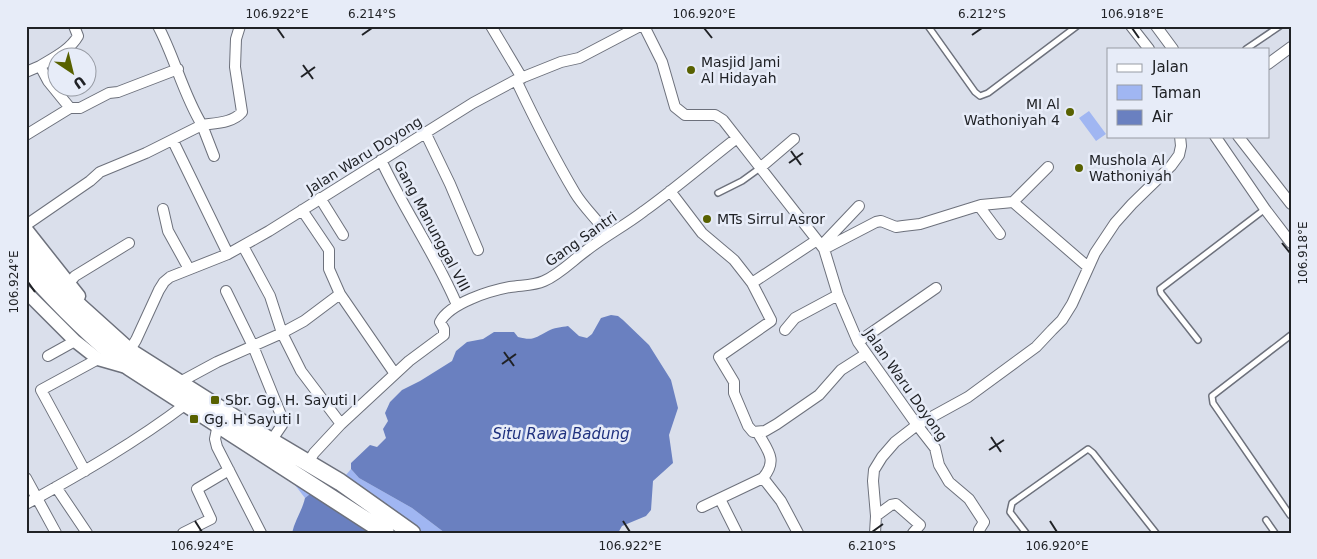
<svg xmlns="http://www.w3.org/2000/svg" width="1317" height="559" viewBox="0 0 1317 559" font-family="'DejaVu Sans',sans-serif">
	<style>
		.green { fill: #a0b6f2 }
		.water { fill: #6a80c0 }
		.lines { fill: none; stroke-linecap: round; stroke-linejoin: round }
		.service-casing { stroke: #6d717c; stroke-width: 8 }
		.minor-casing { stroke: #6d717c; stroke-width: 12 }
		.tertiary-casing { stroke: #6d717c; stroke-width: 15 }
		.primary-casing { stroke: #6d717c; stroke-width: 19 }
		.service { stroke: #fff; stroke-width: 5 }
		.minor { stroke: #fff; stroke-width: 10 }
		.tertiary { stroke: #fff; stroke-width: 12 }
		.primary { stroke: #fff; stroke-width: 16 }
		.ticks { fill: none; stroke: #202226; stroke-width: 2 }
		.poi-dot { fill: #586100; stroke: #e7ecf8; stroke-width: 2 }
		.labels { text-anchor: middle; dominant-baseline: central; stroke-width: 5; stroke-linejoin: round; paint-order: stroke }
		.poi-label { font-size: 14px; fill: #202226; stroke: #e7ecf8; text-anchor: start }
		.street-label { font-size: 14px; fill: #202226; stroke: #e7ecf8 }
		.water-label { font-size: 15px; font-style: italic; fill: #20327f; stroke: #e7ecf8 }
		.neatline { fill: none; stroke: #202226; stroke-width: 2 }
		.ticks-label { font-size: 12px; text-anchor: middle; fill: #202226 }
	</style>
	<rect width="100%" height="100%" fill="#dadfeb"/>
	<!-- green -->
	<path class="green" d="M1089,111L1106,134L1096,141L1079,118Z
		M143,360L340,482L351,469L359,478L412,508L445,533H369L315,495L310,494L305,498L278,463Z"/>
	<!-- water -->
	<path class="water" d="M611,315L618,316L623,320L649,345L671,380L678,408L669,435L673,463L653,481L651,510L646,516L622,526L618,533H445L412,508L359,478L351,469V463L370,445L377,447L386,438L383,429L388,421L385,413L390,402L402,390L420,381L452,361L456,351L467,342L483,339L494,332H514L518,337C533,341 535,338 548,331C553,328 562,327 568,326L579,336L587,338L592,334L601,318Z
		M310,494L315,495L369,533H292C295,520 302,511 305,498Z"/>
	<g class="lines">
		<!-- service casing -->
		<g class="service-casing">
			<path id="service" d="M928,26L975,92L980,96L988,93L1077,26
				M1246,49L1280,26
				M718,193L742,181L760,168
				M1198,340L1161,293L1160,289L1265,209
				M1290,515L1213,403L1212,396L1291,335
				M1266,520L1275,533
				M1026,533L1010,512L1012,503L1088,449L1093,453L1156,533"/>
		</g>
		<!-- minor casing -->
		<g class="minor-casing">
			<path id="minor" d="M491,26L522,78
				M644,26L662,62L675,107L685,115H715L723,120L824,249L838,295L858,342L917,425L935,448L939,465L949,482L969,499L984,522L979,530L980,533
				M1131,26L1149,49
				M1156,26L1173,49
				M1268,64L1291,47
				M40,66C53,58 70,50 78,36L74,26
				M26,72L40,66L48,81L70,108
				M516,80C534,118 553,156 575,193C584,208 598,220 608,235
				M425,132L450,184L478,250
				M26,135L70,108H80L109,93L118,92L178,69
				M1215,136L1265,209L1291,243
				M1238,136L1291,204
				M173,141L228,254
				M214,156L202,125C215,123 233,123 242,112L235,67L236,39L240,26
				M381,160C404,210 436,255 457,305
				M760,168L794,139
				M670,191L702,233L734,260L745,274L752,283L771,320V321L719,357L734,382V393L748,426L753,432L765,431L777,424L819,395L841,370L866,354
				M320,198L343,235
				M1013,202L1088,267
				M979,206L1000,234
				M163,209L168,231L189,269
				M302,210L329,250V269L340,294L395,374
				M26,225L90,181L100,172L146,153L202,125C183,94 175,58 158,26
				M822,245L859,206
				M243,246L270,296L282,333L301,371L341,424L409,361L444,335V329L440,322C450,303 489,291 510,287C521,285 533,286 544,281C560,274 573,260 587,250C605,236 626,225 644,211C676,188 706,162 737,138
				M824,249L876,222L881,221L896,227L903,226L920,224L981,205L1013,202L1048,167
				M69,283L75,276L129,243
				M752,283L817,240
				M226,291L253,346L283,420L282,425L271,441
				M785,330L795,318L838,295
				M858,342L936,288
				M129,351L136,340L159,290L164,282L170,277L228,254L269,231L473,103L516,80L561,62L579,58L640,26
				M48,356L75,341
				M180,382L217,362L280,334L304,321L340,294
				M218,424L215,439L217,447L261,533
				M308,463L314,453L341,424
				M85,471L41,390L98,359
				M26,478L56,533
				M763,478L781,501L798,533
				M56,487L87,533
				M720,499L737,533
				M26,504C82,473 136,442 186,404
				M702,507L763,478C778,460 768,451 758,433
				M876,516L891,505L896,504L920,525L913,533
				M183,533L211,519L197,489L229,470
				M875,533L876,516L873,481L874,470L882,457L895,442L917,425L968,397L1021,358L1036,347L1052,330L1062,320L1072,304L1095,253L1115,223L1132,204L1171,166L1179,155L1181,146L1180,136"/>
		</g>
		<!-- tertiary casing -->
		<g class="tertiary-casing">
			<path id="tertiary" d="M26,229L79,296
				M26,292L75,341L98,359L126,367"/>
		</g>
		<!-- primary casing -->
		<g class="primary-casing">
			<path id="primary" d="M26,246L79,306L129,351L271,441L340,482L412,533
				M26,268C58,304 91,338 129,367L386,533"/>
		</g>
		<!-- service -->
		<use href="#service" class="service"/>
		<!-- minor -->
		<use href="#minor" class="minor"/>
		<!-- tertiary -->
		<use href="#tertiary" class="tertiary"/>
		<!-- primary -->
		<use href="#primary" class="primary"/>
	</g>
	<!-- ticks -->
	<path class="ticks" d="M277,28L284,38M704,28L712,38M1132,28L1139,38M362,35L372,28M972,35L982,28M303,65L313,79M301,77L315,67M791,151L801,165M789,163L803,153M1282,243L1290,253M28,282L35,292M504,352L514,366M502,364L516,354M991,437L1001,452M989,450L1004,440M195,521L202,532M623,521L630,532M1050,521L1057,532M872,532L883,524"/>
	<!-- markers -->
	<g class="poi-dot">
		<circle cx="691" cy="70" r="5"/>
		<circle cx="1070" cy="112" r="5"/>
		<circle cx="1079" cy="168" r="5"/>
		<circle cx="707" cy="219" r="5"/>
		<rect x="210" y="395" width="10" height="10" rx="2.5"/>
		<rect x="189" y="414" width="10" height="10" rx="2.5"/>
	</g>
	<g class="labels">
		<!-- poi labels -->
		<g class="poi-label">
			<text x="701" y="62">Masjid Jami<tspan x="701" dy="16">Al Hidayah</tspan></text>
			<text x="1060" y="104" text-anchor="end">MI Al<tspan x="1060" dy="16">Wathoniyah 4</tspan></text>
			<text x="1089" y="160">Mushola Al<tspan x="1089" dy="16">Wathoniyah</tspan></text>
			<text x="717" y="219">MTs Sirrul Asror</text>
			<text x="225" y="400">Sbr. Gg. H. Sayuti I</text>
			<text x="204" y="419">Gg. H Sayuti I</text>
		</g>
		<!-- street labels -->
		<g class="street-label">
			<text transform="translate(364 155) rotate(-32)">Jalan Waru Doyong</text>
			<text transform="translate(432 226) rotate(62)">Gang Manunggal VIII</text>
			<text transform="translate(581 239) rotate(-35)">Gang Santri</text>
			<text transform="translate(906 385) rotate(55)">Jalan Waru Doyong</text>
		</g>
		<!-- water labels -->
		<g class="water-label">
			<text x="561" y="434">Situ Rawa Badung</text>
		</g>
	</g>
	<!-- border -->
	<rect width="1317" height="559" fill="none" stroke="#e7ecf8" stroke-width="55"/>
	<!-- legend -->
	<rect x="1107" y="48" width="162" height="90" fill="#e7ecf8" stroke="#979ba4"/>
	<rect x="1117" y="64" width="25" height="8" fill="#ffffff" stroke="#979ba4"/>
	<text x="1152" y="72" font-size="15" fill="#202226">Jalan</text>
	<rect x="1117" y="85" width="25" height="15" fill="#a0b6f2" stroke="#979ba4"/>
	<text x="1152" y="98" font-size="15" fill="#202226">Taman</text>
	<rect x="1117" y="110" width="25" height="15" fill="#6a80c0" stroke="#979ba4"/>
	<text x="1152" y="122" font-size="15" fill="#202226">Air</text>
	<!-- north arrow -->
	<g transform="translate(72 72) rotate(145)"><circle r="24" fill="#e7ecf8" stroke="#979ba4"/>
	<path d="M0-4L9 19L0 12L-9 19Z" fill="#586100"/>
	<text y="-8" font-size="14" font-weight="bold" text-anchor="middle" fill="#202226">U</text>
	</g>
	<rect x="28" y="28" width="1262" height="504" class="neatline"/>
	<g class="ticks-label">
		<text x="277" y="18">106.922°E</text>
		<text x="372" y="18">6.214°S</text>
		<text x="704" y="18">106.920°E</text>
		<text x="982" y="18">6.212°S</text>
		<text x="1132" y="18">106.918°E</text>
		<text transform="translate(1303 253) rotate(-90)" y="4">106.918°E</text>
		<text transform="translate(14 282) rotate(-90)" y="4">106.924°E</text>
		<text x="202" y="550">106.924°E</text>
		<text x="630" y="550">106.922°E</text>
		<text x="872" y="550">6.210°S</text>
		<text x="1057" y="550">106.920°E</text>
	</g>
</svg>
